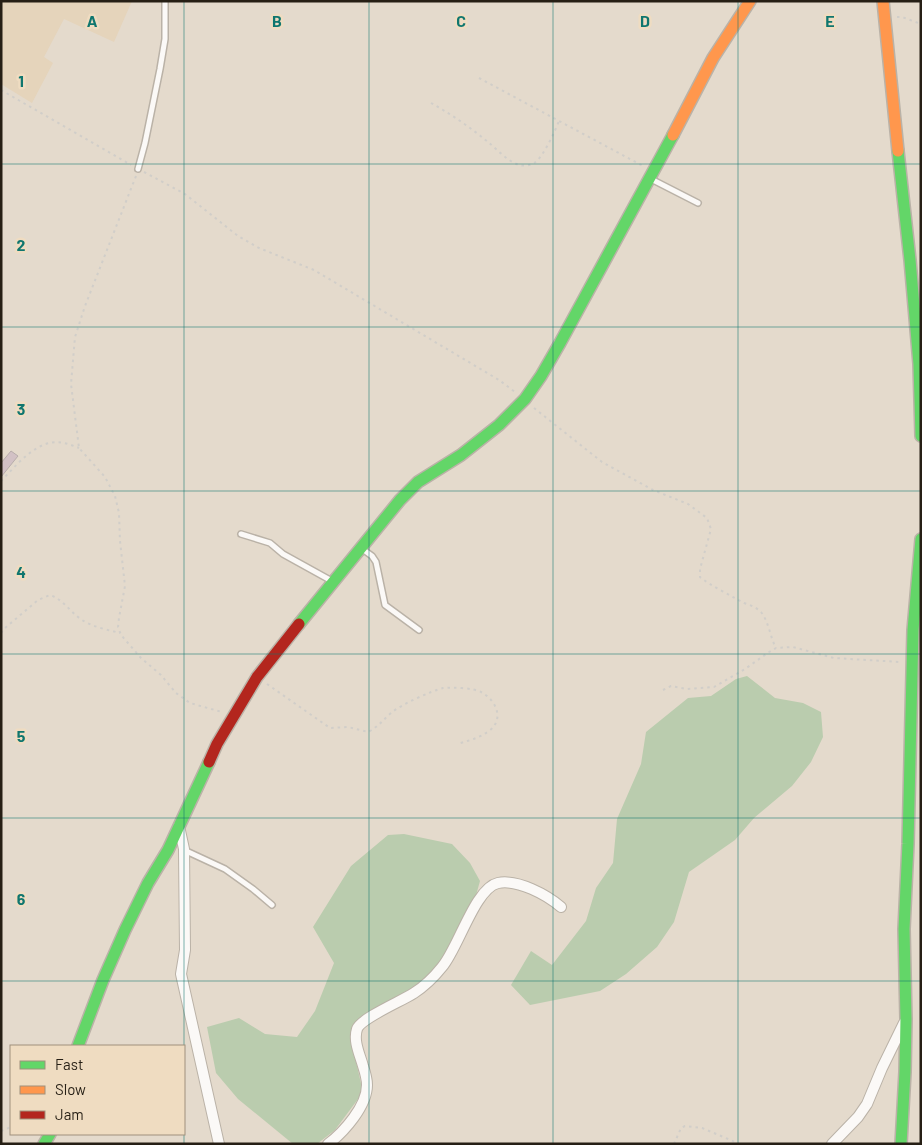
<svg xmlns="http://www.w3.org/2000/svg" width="922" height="1145" viewBox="0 0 922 1145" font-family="Barlow,sans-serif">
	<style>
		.built { fill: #e5d4bb }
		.green { fill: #baccae }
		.building { fill: #d2c1c5; stroke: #b7adab }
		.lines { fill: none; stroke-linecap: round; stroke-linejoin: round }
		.lane-casing { stroke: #bab2a7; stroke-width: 8 }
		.street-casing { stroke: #bab2a7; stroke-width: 12 }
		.fast-casing { stroke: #bab2a7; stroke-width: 14 }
		.slow-casing { stroke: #bab2a7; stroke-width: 14 }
		.jam-casing { stroke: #bab2a7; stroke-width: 14 }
		.path { stroke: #d1cec9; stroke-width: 2; stroke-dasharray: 2.5 4; stroke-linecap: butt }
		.lane { stroke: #fbf9f7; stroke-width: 5 }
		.street { stroke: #fbf9f7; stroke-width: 10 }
		.fast { stroke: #63d668; stroke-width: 11 }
		.slow { stroke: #ff974d; stroke-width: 11 }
		.jam { stroke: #b3261e; stroke-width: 11 }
		.grid { fill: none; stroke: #0f766e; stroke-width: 1; stroke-opacity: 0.55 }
		.grid-label { font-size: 16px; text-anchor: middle; font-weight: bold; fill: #0f766e; stroke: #efdcc1; stroke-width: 5; stroke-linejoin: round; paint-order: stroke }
	</style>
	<rect width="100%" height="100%" fill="#e4dacc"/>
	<!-- built -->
	<path class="built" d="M1,1H132L114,42L64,19L44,57L53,63L32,103L1,84Z"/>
	<!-- green -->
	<path class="green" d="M747,676L775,698L803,703L821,712L823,737L811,762L792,786L754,818L735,840L689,872L674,922L657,947L626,974L600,991L530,1005L511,985L531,951L552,965L586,921L596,888L613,863L617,819L641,764L646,732L688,698L711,696L736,679Z
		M404,834L452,844L470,863L480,881L475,899L442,964L411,991L361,1019L352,1044L362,1088L361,1095L335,1130L317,1144H293L238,1099L216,1073L207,1027L239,1018L265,1034L297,1037L315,1011L334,963L313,927L351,866L388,835Z"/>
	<!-- building -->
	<path class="building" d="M11,451L18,456L1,477V463Z"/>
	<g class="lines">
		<!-- lane casing -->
		<g class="lane-casing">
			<path id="lane" d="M138,169L145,143L160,69L165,39V1
				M651,179L698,203
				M241,534L270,543L283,554L330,580
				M361,548L372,556L376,562L385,605L419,630
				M184,850L225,869L253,889L272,905"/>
		</g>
		<!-- street casing -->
		<g class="street-casing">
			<path id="street" d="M179,826L184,849L185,950L181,974L219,1144
				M328,1144C344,1132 367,1106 367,1085C367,1079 365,1072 363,1066C360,1055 353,1041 357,1029C361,1018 402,1001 414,993C425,986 434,977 442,967C458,949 475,888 498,883C518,879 547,895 561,907
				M832,1144L858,1117L867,1104L882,1068L904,1023"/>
		</g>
		<!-- fast casing -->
		<g class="fast-casing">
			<path id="fast" d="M898,151L910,260L919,364L921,436
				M299,624L400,500L418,482L461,455L499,425L525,399L541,376L560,343L673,135
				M78,1046L103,980L125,930L148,883L168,850L209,762
				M44,1144L50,1134
				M901,1144L905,1072L906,1019L904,929L908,844L913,630L921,539"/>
		</g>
		<!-- slow casing -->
		<g class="slow-casing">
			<path id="slow" d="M883,1L898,151
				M673,135L713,58L750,1"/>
		</g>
		<!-- jam casing -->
		<g class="jam-casing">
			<path id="jam" d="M209,762L217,744L257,677L299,624"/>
		</g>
		<!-- path -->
		<path class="path" d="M897,17H902L921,24
			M479,78L643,166
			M1,90L131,165
			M431,103C451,114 471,128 488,142C498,150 507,161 519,165C524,166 530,166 534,163C543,158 555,131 559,121
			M144,172L185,194L238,236L259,248L314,270L499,380L515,392
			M136,176L85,306L75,337L71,384L79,448L105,477L115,496L119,513L120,541L125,586L119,618L118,627L121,635L141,658L161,675L176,693L190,703L222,712
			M534,408L602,462L653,490L688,504L707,518L711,529L700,569V577C708,584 733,597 744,603C750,605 756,607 761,612C769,622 770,637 776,648
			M1,481C17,465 38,437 64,443C69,444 74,446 79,448
			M1,633L5,628L38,600L50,595C64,600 70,612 82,620C93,627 108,630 120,633
			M267,684L330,728L348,727L368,732C378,727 383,720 391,713C400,705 431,691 443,688C451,687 474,688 481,692C496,700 505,719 489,731C479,738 468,741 457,744
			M663,690L671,686L687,689L714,687L745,669L769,652L776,648L793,647L834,658L900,662
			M1,1131L11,1127
			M674,1144L681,1128L685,1126L702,1128L740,1144"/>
		<!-- lane -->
		<use href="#lane" class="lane"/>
		<!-- street -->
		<use href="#street" class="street"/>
		<!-- fast -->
		<use href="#fast" class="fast"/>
		<!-- slow -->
		<use href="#slow" class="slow"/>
		<!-- jam -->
		<use href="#jam" class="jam"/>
	</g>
	<!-- grid -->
	<path class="grid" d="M184,1V1144M369,1V1144M553,1V1144M738,1V1144M1,164H921M1,327H921M1,491H921M1,654H921M1,818H921M1,981H921"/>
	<g class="grid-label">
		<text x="92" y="27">A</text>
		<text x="277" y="27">B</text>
		<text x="461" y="27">C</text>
		<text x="645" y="27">D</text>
		<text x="830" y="27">E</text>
		<text x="21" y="87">1</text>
		<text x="21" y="251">2</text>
		<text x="21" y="415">3</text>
		<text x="21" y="578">4</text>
		<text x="21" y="742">5</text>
		<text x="21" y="905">6</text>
	</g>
	<!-- border -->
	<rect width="922" height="1145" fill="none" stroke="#261f15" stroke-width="5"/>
	<!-- legend -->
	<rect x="10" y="1045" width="175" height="90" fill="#efdcc1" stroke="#9f907c"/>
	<rect x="20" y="1061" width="25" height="8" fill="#63d668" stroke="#9f907c"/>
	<text x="55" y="1070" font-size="15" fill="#261f15">Fast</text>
	<rect x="20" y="1086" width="25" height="8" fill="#ff974d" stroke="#9f907c"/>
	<text x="55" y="1095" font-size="15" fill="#261f15">Slow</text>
	<rect x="20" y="1111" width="25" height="8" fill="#b3261e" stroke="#9f907c"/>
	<text x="55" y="1120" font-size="15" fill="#261f15">Jam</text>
</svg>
